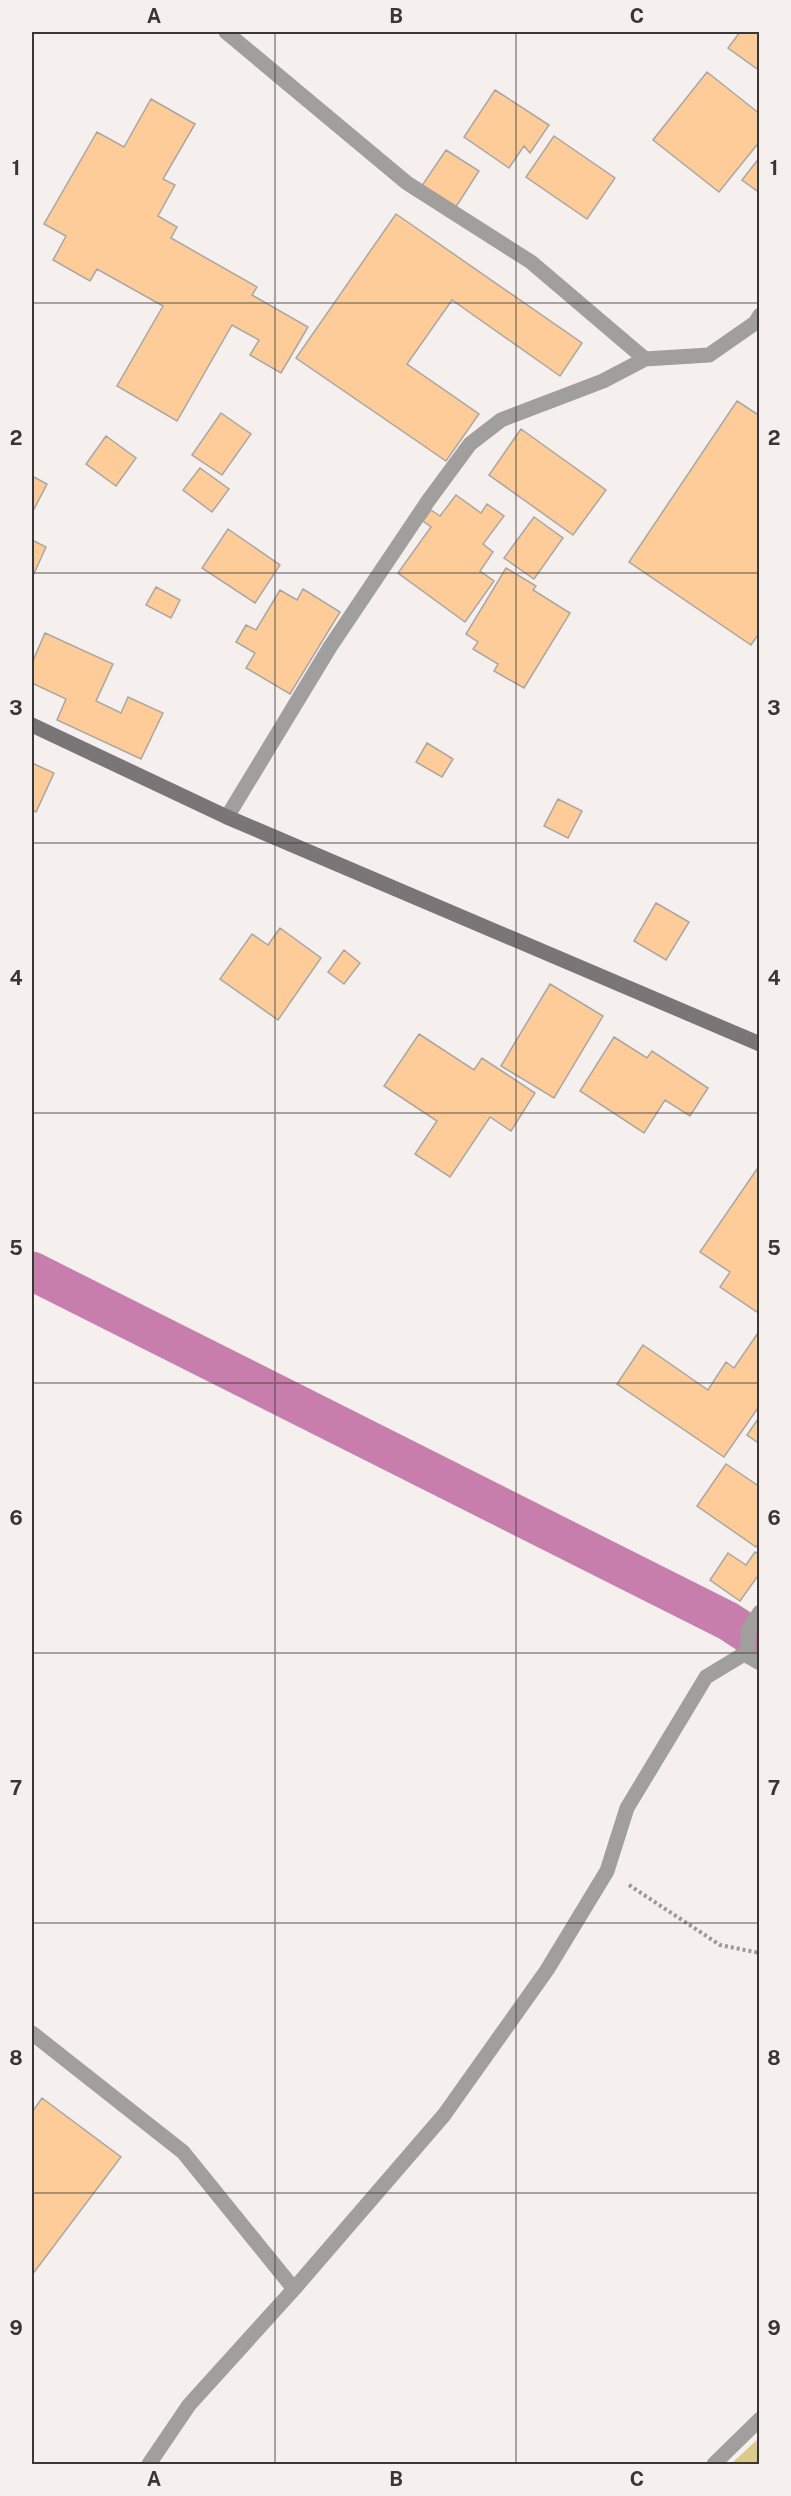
<svg xmlns="http://www.w3.org/2000/svg" width="791" height="2496" viewBox="0 0 791 2496" font-family="'Public Sans',sans-serif">
	<style>
		.green { fill: #dbca89 }
		.lines { fill: none; stroke-linecap: round; stroke-linejoin: round }
		.canal { stroke: #c77eac; stroke-width: 39 }
		.building { fill: #fdcc99; stroke: #aaa6a2; stroke-width: 1.5 }
		.path { stroke: #9c9896; stroke-width: 4; stroke-dasharray: 3 3; stroke-linecap: butt }
		.street { stroke: #a19e9e; stroke-width: 15 }
		.secondary { stroke: #7a7677; stroke-width: 15 }
		.grid { fill: none; stroke: #393736; stroke-width: 1.5; stroke-opacity: 0.55 }
		.neatline { fill: none; stroke: #393736; stroke-width: 2 }
		.grid-label { font-size: 20px; text-anchor: middle; font-weight: bold; fill: #393736 }
	</style>
	<rect width="100%" height="100%" fill="#f5efed"/>
	<!-- green -->
	<path class="green" d="M759,2438V2464H731Z"/>
	<g class="lines">
		<!-- canal -->
		<path class="canal" d="M32,1271L728,1621L760,1642"/>
	</g>
	<!-- building -->
	<path class="building" d="M740,32H760V71L728,48Z
		M707,72L760,114V141L719,192L653,140Z
		M495,90L549,125L530,153L524,146L509,168L464,137Z
		M151,99L195,124L163,179L175,185L158,216L177,227L171,238L257,287L252,295L308,327L281,373L250,355L259,340L232,325L177,421L117,386L163,306L97,269L90,281L53,260L66,236L44,224L97,132L124,147Z
		M554,136L615,178L587,219L526,177Z
		M446,150L479,171L454,210L421,187Z
		M760,157V193L742,180Z
		M396,214L582,343L560,376L452,300L407,364L479,414L446,461L296,358Z
		M737,401L760,416V632L751,645L629,562Z
		M221,413L251,434L222,475L192,455Z
		M521,429L606,490L573,535L489,475Z
		M106,436L136,458L116,486L86,464Z
		M200,468L229,489L212,512L183,490Z
		M32,476L47,484L32,513Z
		M456,495L481,513L487,504L504,516L483,544L493,552L480,571L494,581L465,622L398,573L431,527L423,521L431,510L440,516Z
		M534,517L563,538L534,579L504,558Z
		M228,529L280,565L255,603L202,568Z
		M32,540L46,547L32,578Z
		M506,568L536,586L533,590L570,613L524,688L494,671L498,664L473,649L478,642L466,634Z
		M156,587L180,600L171,618L146,605Z
		M303,589L340,612L290,694L246,668L255,653L236,642L246,625L256,630L280,590L297,600Z
		M45,633L113,664L96,701L121,713L128,697L163,713L141,759L57,720L66,699L32,683V663Z
		M427,743L453,759L442,777L416,762Z
		M32,763L54,773L36,812L32,810Z
		M558,799L582,811L568,838L544,826Z
		M656,903L689,922L666,960L634,941Z
		M280,928L321,958L278,1020L220,979L252,934L268,945Z
		M344,950L360,963L344,984L328,972Z
		M550,984L603,1016L554,1098L501,1066Z
		M419,1034L474,1070L482,1058L535,1093L511,1131L490,1117L450,1177L415,1154L437,1121L384,1086Z
		M614,1037L647,1058L652,1051L708,1088L690,1116L665,1100L644,1133L580,1091Z
		M757,1169L760,1171V1314L720,1287L730,1272L700,1252Z
		M760,1330V1405L724,1457L617,1384L643,1345L708,1390L726,1362L734,1368Z
		M760,1416V1444L747,1435Z
		M726,1464L760,1487V1542L756,1547L697,1506Z
		M755,1552L760,1555V1573L740,1601L710,1580L728,1553L746,1565Z
		M42,2098L121,2157L32,2275V2112Z"/>
	<g class="lines">
		<!-- path -->
		<path class="path" d="M629,1885L720,1945L760,1953"/>
		<!-- street -->
		<path class="street" d="M226,32L407,183L531,262L645,359
			M227,817L330,647L428,501L470,444L501,420L603,381L645,359L709,355L755,323L760,315
			M760,1612L749,1628L747,1650L744,1654L760,1663
			M32,2033L183,2152L294,2289
			M149,2464L189,2405L294,2289L444,2115L547,1970L607,1871L627,1808L706,1677L744,1654
			M714,2464L760,2419"/>
		<!-- secondary -->
		<path class="secondary" d="M32,725L227,817L760,1044"/>
	</g>
	<!-- grid -->
	<path class="grid" d="M275,32V2464M516,32V2464M32,303H760M32,573H760M32,843H760M32,1113H760M32,1383H760M32,1653H760M32,1923H760M32,2193H760"/>
	<!-- border -->
	<rect width="791" height="2496" fill="none" stroke="#f5efed" stroke-width="66"/>
	<rect x="33" y="33" width="725" height="2430" class="neatline"/>
	<g class="grid-label">
		<text x="154" y="23">A</text>
		<text x="396" y="23">B</text>
		<text x="637" y="23">C</text>
		<text x="16" y="175">1</text>
		<text x="774" y="175">1</text>
		<text x="16" y="445">2</text>
		<text x="774" y="445">2</text>
		<text x="16" y="715">3</text>
		<text x="774" y="715">3</text>
		<text x="16" y="985">4</text>
		<text x="774" y="985">4</text>
		<text x="16" y="1255">5</text>
		<text x="774" y="1255">5</text>
		<text x="16" y="1525">6</text>
		<text x="774" y="1525">6</text>
		<text x="16" y="1795">7</text>
		<text x="774" y="1795">7</text>
		<text x="16" y="2065">8</text>
		<text x="774" y="2065">8</text>
		<text x="16" y="2335">9</text>
		<text x="774" y="2335">9</text>
		<text x="154" y="2486">A</text>
		<text x="396" y="2486">B</text>
		<text x="637" y="2486">C</text>
	</g>
</svg>
